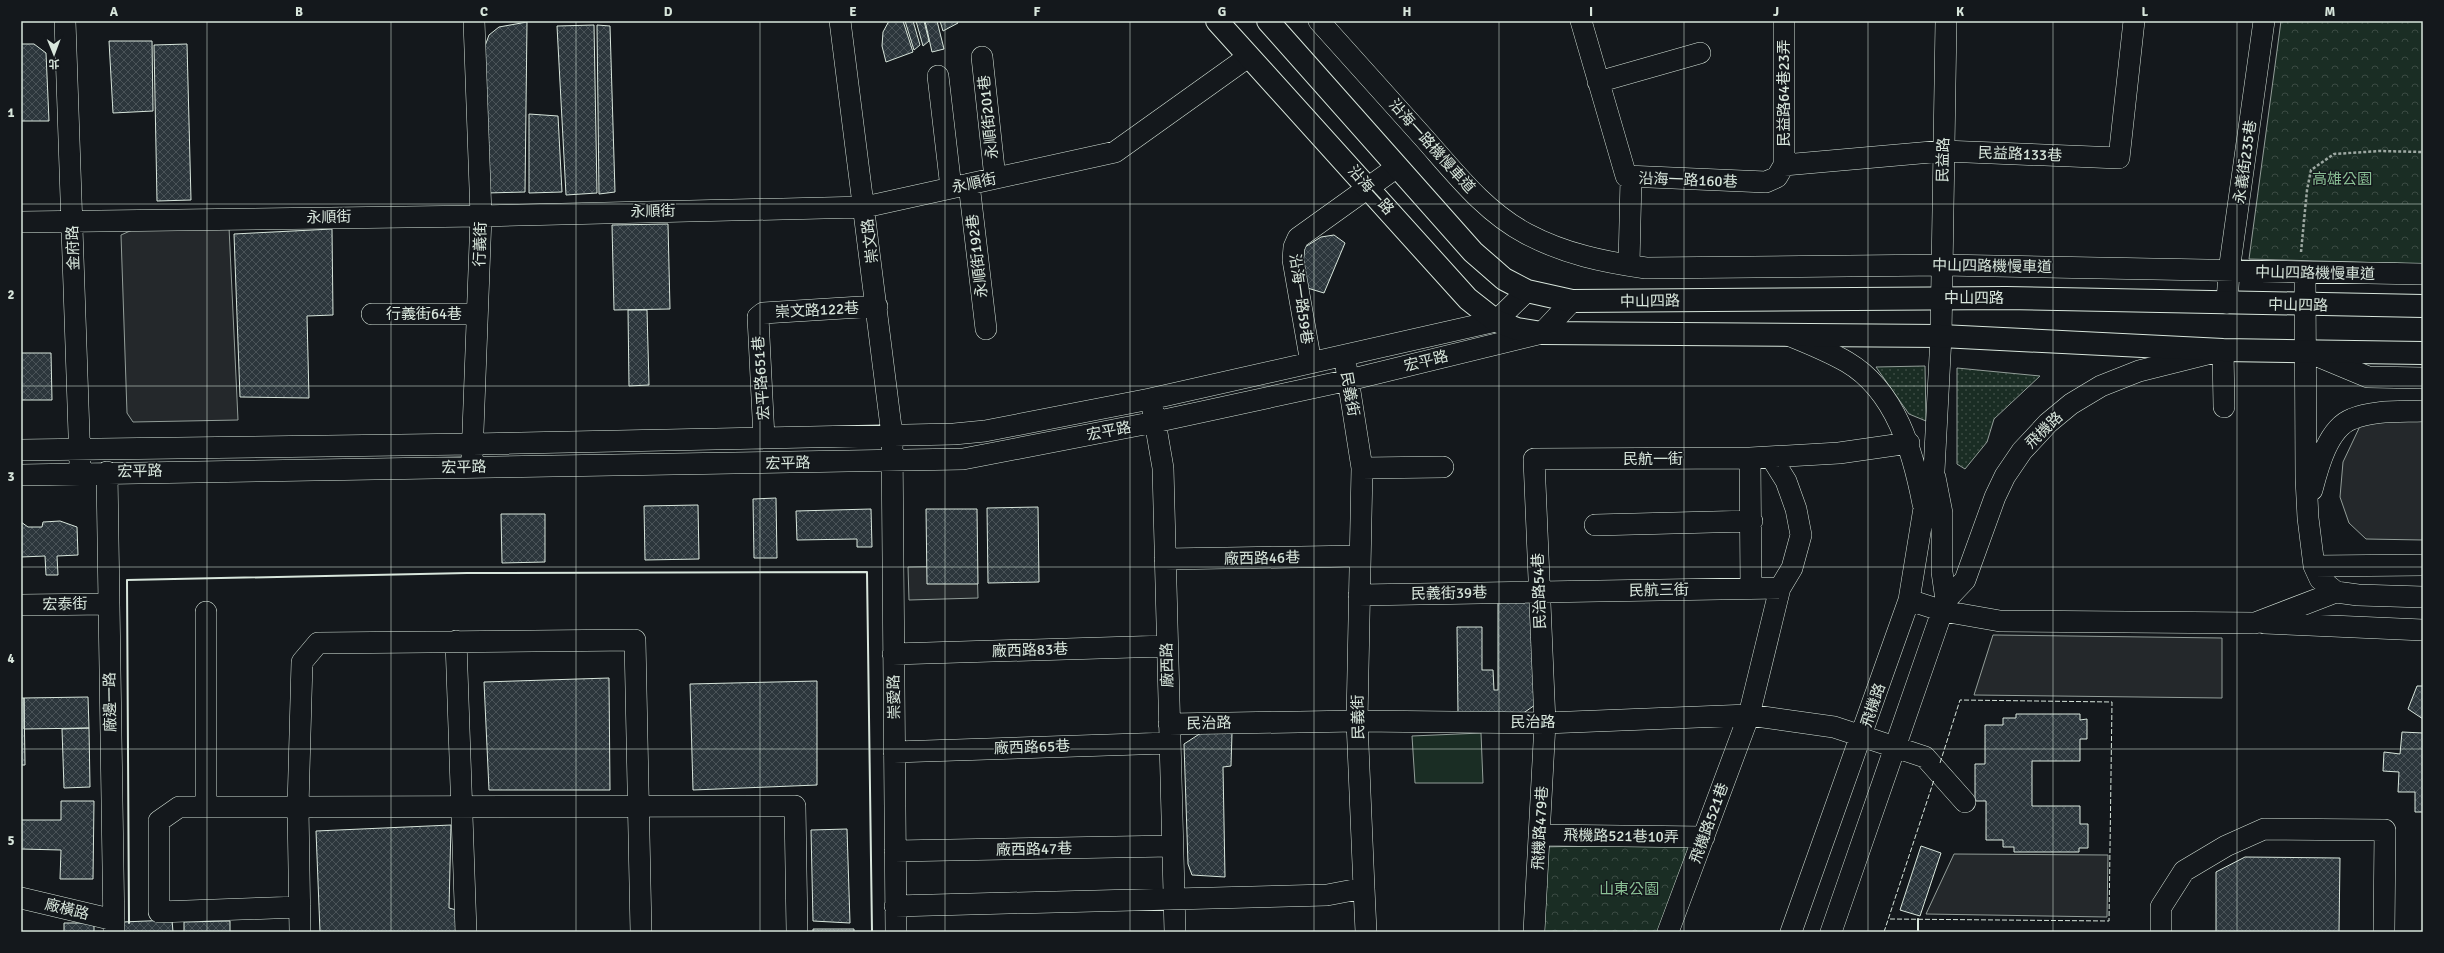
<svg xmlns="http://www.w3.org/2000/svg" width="2444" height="953" viewBox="0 0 2444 953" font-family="Signika,'Noto Sans TC',sans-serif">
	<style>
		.grass { fill: url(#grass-dots); stroke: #939e99 }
		.park { fill: url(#park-crowns); stroke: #939e99 }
		.pitch { fill: #1a2d24; stroke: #939e99 }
		.parking { fill: #24282b; stroke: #939e99 }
		.building { fill: url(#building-cross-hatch); stroke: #d8e6dc }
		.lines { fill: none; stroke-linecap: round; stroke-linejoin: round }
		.minor-casing { stroke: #d8e6dc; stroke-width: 22 }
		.major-casing { stroke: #d8e6dc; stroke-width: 24 }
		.path { stroke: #9da8a2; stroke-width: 2.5; stroke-dasharray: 3 2; stroke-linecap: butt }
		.minor { stroke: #14181c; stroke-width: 21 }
		.major { stroke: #14181c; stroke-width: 22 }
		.fence { stroke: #d8e6dc; stroke-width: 1; stroke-dasharray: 5 2; stroke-linecap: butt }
		.wall { stroke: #d8e6dc; stroke-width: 2 }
		.grid { fill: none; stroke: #d8e6dc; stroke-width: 1; stroke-opacity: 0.55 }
		.labels { text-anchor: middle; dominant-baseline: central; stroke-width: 3; stroke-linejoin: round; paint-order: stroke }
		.street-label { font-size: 15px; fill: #d8e6dc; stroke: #14181c }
		.park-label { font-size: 15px; fill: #8ac095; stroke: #14181c }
		.neatline { fill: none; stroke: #d8e6dc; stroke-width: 1.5 }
		.grid-label { font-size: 13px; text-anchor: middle; font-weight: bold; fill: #d8e6dc }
	</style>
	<defs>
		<pattern id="grass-dots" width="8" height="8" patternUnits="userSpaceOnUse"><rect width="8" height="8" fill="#1a2d24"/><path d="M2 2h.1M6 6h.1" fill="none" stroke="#3b4b43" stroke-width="1.8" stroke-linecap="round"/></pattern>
		<pattern id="park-crowns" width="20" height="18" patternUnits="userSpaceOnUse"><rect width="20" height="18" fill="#1a2d24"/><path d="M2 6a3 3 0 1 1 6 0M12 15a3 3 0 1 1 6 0" fill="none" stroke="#3b4b43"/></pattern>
		<pattern id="building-cross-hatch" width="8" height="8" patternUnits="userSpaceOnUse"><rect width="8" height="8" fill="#2c363c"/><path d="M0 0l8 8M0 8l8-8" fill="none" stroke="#4a5358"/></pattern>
	</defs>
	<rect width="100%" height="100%" fill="#14181c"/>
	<!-- grass -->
	<path class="grass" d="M1925,366L1926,421L1909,414L1876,367Z
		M1957,368L2040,376L1994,419L1987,442L1965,469L1957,464Z"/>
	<!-- park -->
	<path class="park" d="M2281,21H2423V264L2249,259Z
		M1692,844L1659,932H1543L1540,847Z"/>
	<!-- pitch -->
	<path class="pitch" d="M1481,733L1483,783H1415L1412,736Z"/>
	<!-- parking -->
	<path class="parking" d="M139,227H229L238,420L133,422L127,413L121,235Z
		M2423,421V540L2366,539L2349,523L2340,497L2343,462L2362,422Z
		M977,566L978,598L909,600L908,567Z
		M1993,635L2222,638V698L1974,695Z
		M1954,854L2108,855L2107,917L1926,914Z"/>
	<!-- building -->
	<path class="building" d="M889,21H903L913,52L886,62L882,46L883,32Z
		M905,21H913L920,45L914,50Z
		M916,21H924L929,41L923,46Z
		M925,21H937L944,49L932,52Z
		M940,21H957L958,23L943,31Z
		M527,22L525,192L487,193L485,46L489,35L499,27Z
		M594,25L597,193L566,195L557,26Z
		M597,25L610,26L615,192L599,194Z
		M109,41H152L153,111L113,113Z
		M21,44H34L46,53L49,121H21Z
		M187,44L191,200L157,201L154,45Z
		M529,114L558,116L562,192L529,193Z
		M668,224L670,309L614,310L612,225Z
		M332,229L333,315L307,316L309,398L240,397L234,234Z
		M1334,235L1345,243L1324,293L1304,287L1303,259L1305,247L1321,237Z
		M628,310H647L649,385L629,386Z
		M21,353H51L52,400H21Z
		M776,498L777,558H754L753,499Z
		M698,505L699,559L645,560L644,506Z
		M1038,507L1039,582L988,583L987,508Z
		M871,509L872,547H857V539L797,540L796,511Z
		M926,509H977L978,584H927Z
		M501,514H545V562L502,563Z
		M60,521L77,527L78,555L57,556L58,575H46L45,556L21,557V522L28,527H42L43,522Z
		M1533,601L1535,705L1522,714L1458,715L1457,627H1482V670H1493L1494,690H1498V602Z
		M609,678L610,790H489L484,682Z
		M817,681V785L693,790L690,684Z
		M2417,686H2423V719L2408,709Z
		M88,697L89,728L24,729V698Z
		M21,698H24L25,765H21Z
		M2016,714H2080V720L2087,719V739H2080V761H2032V806H2080V824H2088V848H2079V852H2014V847H2003V840H1986V801H1975V764H1985V725H2003V718H2016Z
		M89,728L90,787L64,788L62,729Z
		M2402,732L2423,733V812H2415V792H2398L2399,772L2383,771L2384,752L2400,754Z
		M1201,733H1232L1231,766L1223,767L1225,877L1192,875L1188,864L1184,744Z
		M61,801H94L93,879H60L61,850L21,849V820H61Z
		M451,825L449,908L460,911L462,932H320L316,831Z
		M847,829L850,923L813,921L811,830Z
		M1921,846L1941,853L1920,916L1900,910Z
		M2245,857L2340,858L2339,932H2216V872Z
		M172,920L173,932H123L122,922Z
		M230,921V932H184V922Z
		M64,923H94V932H64Z
		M813,929H854V932H813Z"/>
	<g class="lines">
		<!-- minor casing -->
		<g class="minor-casing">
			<path id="minor" d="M65,21L80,464
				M840,21L892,435L896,932
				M1319,21C1354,60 1389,99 1424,138C1455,173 1485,212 1527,234C1565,254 1604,262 1646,268L1942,265L2423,274
				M1581,21L1626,176L1766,182L1777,177L1784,165V21
				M982,57L995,178
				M938,76L951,188
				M1598,82L1700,53
				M1784,165L1943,151L2119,158L2134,21
				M969,184L986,329
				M21,222L481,216L865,207L1115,152L1248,57
				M1629,265L1631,178
				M2305,273L2306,478L2308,518L2314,566L2320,579L2336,592L2358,595L2423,597
				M2227,303L2229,271L2264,21
				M372,314H477
				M1788,335C1808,343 1828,351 1847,362C1896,391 1913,452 1923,504
				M2308,352L2368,377L2423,378
				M1311,363L1293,260L1294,247L1298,238L1397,167
				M1153,410L1163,468L1175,932
				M764,438L758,317L763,313L877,306
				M21,450L473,444L954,434L985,431L1150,399L1496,321L1527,291
				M472,458L481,216L474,21
				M1750,458L1751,588
				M1362,468L1443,467
				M107,472L114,932
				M21,475L963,459L1155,422L1349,380L1542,333L1572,301
				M2312,490C2318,467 2328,428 2352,419C2373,410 2401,412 2423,411
				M1595,525L1752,521
				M1165,559L1360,556
				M2314,566L2423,565
				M1359,595L1780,588
				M1909,600L1943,611L2000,621L2255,623L2336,592
				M1946,600L1965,580L1995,497L2005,476L2022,451L2048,423L2071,404L2101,386L2139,371L2223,350L2224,407
				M21,605L109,604
				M206,612V807
				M2264,623L2423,630
				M456,641L466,932
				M893,654L1167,646
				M1169,724L1357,721L1545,723L1749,715L1834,727L1925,757L1965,802
				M894,752L1169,743
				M1539,835L1704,837
				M895,851L1172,846
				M1364,888L1366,932
				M21,898L114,920
				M895,906L1327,895L1364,888L1357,721L1362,468L1346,366
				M300,907L159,912V821L179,807H298L302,662L318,643L635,640L641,932
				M300,932L298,807L795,806L797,932
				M1534,932L1545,723L1534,459L1750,458L1839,453L1909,443
				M1668,932L1749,715L1780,588L1792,568L1801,535L1796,509L1786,481L1771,457
				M1791,932L1909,600L1924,508L1934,471L1941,336L1946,21
				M1831,932L1946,600L1942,572V513L1935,477
				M2161,932V907L2184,871L2226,846L2264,829L2385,830L2384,932"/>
		</g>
		<!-- major casing -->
		<g class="major-casing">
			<path id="major" d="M1217,21L1468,299L1496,321L1517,329L1542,333L1941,336L2223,350L2423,353
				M1268,21L1473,252L1504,279L1527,291L1572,301L2006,298L2423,306"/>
		</g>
		<!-- path -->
		<path class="path" d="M2301,252L2307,190L2311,170L2334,154L2380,151L2423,152"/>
		<!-- minor -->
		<use href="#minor" class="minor"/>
		<!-- major -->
		<use href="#major" class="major"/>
		<!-- fence -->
		<path class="fence" d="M1890,919L2109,921L2112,702L1960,700L1940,763
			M1884,932L1934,780"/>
		<!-- wall -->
		<path class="wall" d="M1918,919V932
			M129,923L127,580L467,573L867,572L872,932"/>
	</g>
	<!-- grid -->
	<path class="grid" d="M207,21V932M391,21V932M576,21V932M760,21V932M945,21V932M1130,21V932M1314,21V932M1499,21V932M1684,21V932M1868,21V932M2053,21V932M2237,21V932M21,204H2423M21,386H2423M21,567H2423M21,749H2423"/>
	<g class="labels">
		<!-- street labels -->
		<g class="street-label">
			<text transform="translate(1784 93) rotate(-90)">民益路64巷23弄</text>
			<text transform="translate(988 117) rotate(-96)">永順街201巷</text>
			<text transform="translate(1432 146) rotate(48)">沿海一路機慢車道</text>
			<text transform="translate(2020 154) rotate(2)">民益路133巷</text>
			<text transform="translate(1943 160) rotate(-89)">民益路</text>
			<text transform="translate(2245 162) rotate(-82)">永義街235巷</text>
			<text transform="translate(1688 180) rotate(2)">沿海一路160巷</text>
			<text transform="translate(974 183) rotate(-12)">永順街</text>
			<text transform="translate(1371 190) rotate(48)">沿海一路</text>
			<text transform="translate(653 211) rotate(-1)">永順街</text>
			<text transform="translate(329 217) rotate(-1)">永順街</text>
			<text transform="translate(870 241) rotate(-97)">崇文路</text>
			<text transform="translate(480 244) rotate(-88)">行義街</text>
			<text transform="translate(73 248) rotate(-92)">金府路</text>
			<text transform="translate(977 256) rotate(-97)">永順街192巷</text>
			<text transform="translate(1992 266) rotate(1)">中山四路機慢車道</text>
			<text transform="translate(2315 273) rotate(1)">中山四路機慢車道</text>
			<text x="1974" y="298">中山四路</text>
			<text transform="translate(1301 299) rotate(82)">沿海一路59巷</text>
			<text transform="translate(1650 301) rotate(-1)">中山四路</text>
			<text transform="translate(2298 305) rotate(1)">中山四路</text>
			<text transform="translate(817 310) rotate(-3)">崇文路122巷</text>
			<text x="424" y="314">行義街64巷</text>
			<text transform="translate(1426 361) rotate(-14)">宏平路</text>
			<text transform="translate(761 378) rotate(-94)">宏平路651巷</text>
			<text transform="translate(1350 394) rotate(80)">民義街</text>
			<text transform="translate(2044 430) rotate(-44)">飛機路</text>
			<text transform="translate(1109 431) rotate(-11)">宏平路</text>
			<text x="1653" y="459">民航一街</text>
			<text transform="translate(788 463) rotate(-1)">宏平路</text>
			<text transform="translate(464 467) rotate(-1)">宏平路</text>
			<text transform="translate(140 471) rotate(-1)">宏平路</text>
			<text transform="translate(1262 558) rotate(-1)">廠西路46巷</text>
			<text transform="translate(1659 590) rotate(-1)">民航三街</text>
			<text transform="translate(1539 591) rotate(-92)">民治路54巷</text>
			<text transform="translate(1449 593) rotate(-1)">民義街39巷</text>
			<text transform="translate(65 604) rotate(-1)">宏泰街</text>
			<text transform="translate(1030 650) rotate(-2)">廠西路83巷</text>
			<text transform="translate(1167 665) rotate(-91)">廠西路</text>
			<text transform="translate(894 697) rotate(-91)">崇愛路</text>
			<text transform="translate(110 702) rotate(-91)">廠邊一路</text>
			<text transform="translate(1873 705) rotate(-71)">飛機路</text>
			<text transform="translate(1358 717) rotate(-91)">民義街</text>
			<text x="1533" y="722">民治路</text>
			<text transform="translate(1209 723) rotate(-1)">民治路</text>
			<text transform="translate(1032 747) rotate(-2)">廠西路65巷</text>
			<text transform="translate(1709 823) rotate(-70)">飛機路521巷</text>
			<text transform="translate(1540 828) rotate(-87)">飛機路479巷</text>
			<text transform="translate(1621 836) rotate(1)">飛機路521巷10弄</text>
			<text transform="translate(1034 849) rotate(-1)">廠西路47巷</text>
			<text transform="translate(67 909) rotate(14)">廠橫路</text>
		</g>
		<!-- park labels -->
		<g class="park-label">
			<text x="2342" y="179">高雄公園</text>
			<text x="1629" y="889">山東公園</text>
		</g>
	</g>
	<!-- border -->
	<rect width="2444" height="953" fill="none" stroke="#14181c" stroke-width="44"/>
	<!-- north arrow -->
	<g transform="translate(54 54) rotate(179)" stroke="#14181c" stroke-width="3" paint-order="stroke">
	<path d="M0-3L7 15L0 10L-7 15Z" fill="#d8e6dc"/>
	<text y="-6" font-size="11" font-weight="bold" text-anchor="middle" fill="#d8e6dc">北</text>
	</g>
	<rect x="22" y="22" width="2400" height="909" class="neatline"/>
	<g class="grid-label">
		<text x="114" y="16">A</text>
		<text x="299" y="16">B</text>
		<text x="484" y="16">C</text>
		<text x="668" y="16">D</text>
		<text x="853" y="16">E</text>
		<text x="1037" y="16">F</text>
		<text x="1222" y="16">G</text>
		<text x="1407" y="16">H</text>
		<text x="1591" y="16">I</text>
		<text x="1776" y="16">J</text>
		<text x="1960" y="16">K</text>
		<text x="2145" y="16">L</text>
		<text x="2330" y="16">M</text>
		<text x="11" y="117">1</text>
		<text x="11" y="299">2</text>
		<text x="11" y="481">3</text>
		<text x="11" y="663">4</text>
		<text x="11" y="845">5</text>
	</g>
</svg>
